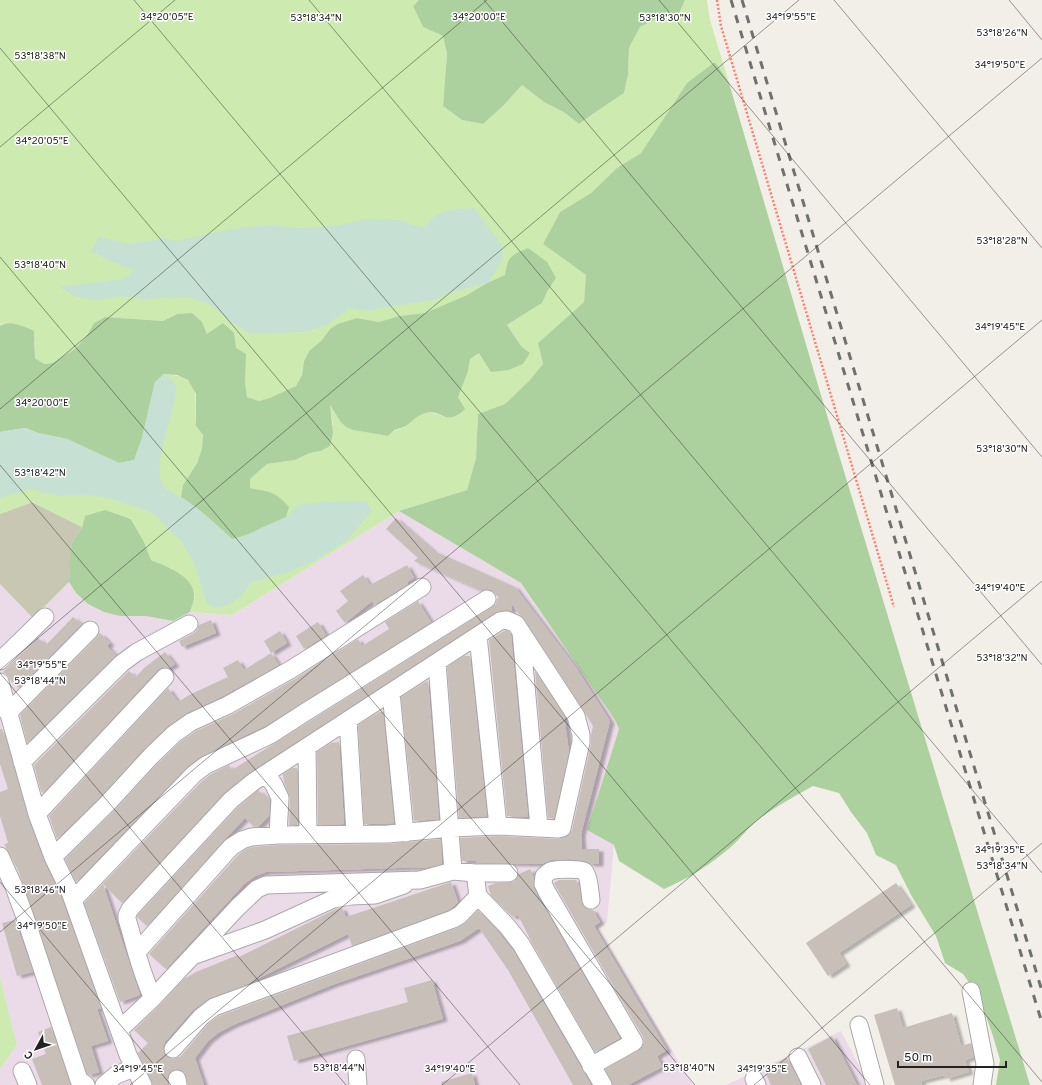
<svg xmlns="http://www.w3.org/2000/svg" width="1042" height="1085" viewBox="0 0 1042 1085" font-family="Overpass,sans-serif">
	<style>
		.industrial { fill: #ebdbe8 }
		.construction { fill: #c7c7b4 }
		.grass { fill: #cdebb0 }
		.forest { fill: #add19e }
		.wetland { fill: #c6e0d4 }
		.building { fill: #c7bfb8; filter: url(#shadow) }
		.lines { fill: none; stroke-linecap: round; stroke-linejoin: round }
		.minor-casing { stroke: #a9a9a9; stroke-width: 19 }
		.path { stroke: #fa8072; stroke-width: 2.5; stroke-dasharray: 2 2; stroke-linecap: butt }
		.minor { stroke: #fff; stroke-width: 17 }
		.rail { stroke: #707070; stroke-width: 3; stroke-dasharray: 8 8; stroke-linecap: butt }
		.ticks { fill: none; stroke: #222; stroke-width: 1; stroke-opacity: 0.45 }
		.ticks-label { font-size: 10px; text-anchor: middle; fill: #222; stroke: #fff; stroke-width: 3; stroke-linejoin: round; paint-order: stroke }
	</style>
	<defs>
		<filter id="shadow"><feDropShadow dx="4.5" dy="2.5" stdDeviation="1" flood-color="#0004"/></filter>
	</defs>
	<rect width="100%" height="100%" fill="#f2efe9"/>
	<!-- industrial -->
	<path class="industrial" d="M399,511L521,583L615,720L619,729L587,830L614,845L607,922L598,929L693,1085H0V1069L17,1045L0,977V584L33,618L69,582L76,593L120,616H146L173,621L190,612L232,615Z
		M841,1031L869,1085H726Z"/>
	<!-- construction -->
	<path class="construction" d="M32,502L82,527L72,543L69,582L33,618L0,584V514Z"/>
	<!-- grass -->
	<path class="grass" d="M0,0H419L413,6L423,27L443,36L447,54L443,106L462,120L483,124L503,106L522,85L544,102L565,113L579,124L624,93L628,75L629,48L640,27L658,18L678,16L685,0H707L710,20L729,83L715,63L687,83L641,153L617,168L591,193L560,212L543,244L586,275L584,302L538,343L543,364L529,381L505,404L478,414L476,458L467,490L399,511L232,615L190,612L195,596L172,569L151,560L144,542L131,518L85,516L82,527L32,502L0,514V432L38,433L67,439L164,374C203,377 194,394 196,424C197,429 201,430 202,434C204,438 203,446 202,450C198,463 190,474 183,485L268,491L250,488V479L267,464L295,460L310,453L321,451L333,424L329,404L340,421L353,430L388,436C396,429 397,430 405,427C408,425 410,422 412,420C422,410 433,412 444,417C457,398 465,382 470,359L480,352L509,370L523,364L530,353L521,346L507,325L542,303L547,292L556,278L505,275L487,283L467,295L425,313L399,316L379,322L357,318L330,329L321,341L309,351L304,361L302,375L296,386L270,399L259,401L247,397L245,382L207,334L202,322L177,314L163,321L105,317L94,323L86,337L76,348L53,363L44,364L35,358V342L3,323L0,326Z
		M0,977L17,1045L0,1069Z"/>
	<!-- forest -->
	<path class="forest" d="M419,0H685L678,16L658,18L640,27L629,48L628,75L624,93L593,114L579,124L565,113L544,102L522,85L503,106L483,124L462,120L443,106L447,54L443,36L423,27L413,6Z
		M715,62L729,83L823,402L1030,1085H996L1000,1060L992,1033L979,997L963,974L945,963L936,936L911,895L896,865L876,855L867,833L851,812L839,793L813,786C793,797 773,808 755,822C747,829 740,839 732,846C710,865 691,877 664,889L619,861L614,845L587,830L619,729L615,720L521,583L399,511L467,490L476,458L478,414L505,404L529,381L543,364L538,343L584,302L586,275L543,244L560,212L591,193L617,168L641,153L687,83Z
		M528,248L547,262L556,278L547,292L542,303L507,325L521,346L530,353L523,364L509,370L491,372L479,353L470,359L468,371L458,397L465,409C445,428 442,408 425,413C416,416 414,420 407,425C404,428 399,428 395,430C393,431 390,434 388,436L353,430L346,427L340,421L330,405L333,433L330,446L321,451L310,453L295,460L267,464L250,479V488C270,492 275,491 289,507L286,517C268,525 251,535 232,539L203,513L181,497L183,485L197,463L202,449L203,435L196,426V394L188,380L177,375L164,374L155,382L142,438L134,460L119,463L67,439L38,433L25,428L0,432V326C9,319 25,327 34,331L35,358L44,364L53,363L76,348L86,337L94,323L105,317L163,321L177,314L192,313L202,322L207,334L223,323L234,333L236,348L246,354L245,382L247,397L259,401L270,398L296,386L302,375L304,361L309,351L321,341L330,329L338,324L357,318L379,322L399,316L425,313L467,295L487,283L505,275C508,256 511,255 528,248Z
		M105,510L131,519L144,542L151,560C166,566 196,577 194,597C194,602 191,608 190,612L173,621L146,616H120L104,612L88,604L76,593L69,582L70,560L72,543L82,527L85,516Z"/>
	<!-- wetland -->
	<path class="wetland" d="M474,208L503,247L502,258L496,271L487,283L452,292L435,300L387,307L369,311L349,308L327,325L304,332L249,334L229,320L208,303L188,297L144,299L120,296L97,300L74,296L59,287L122,279L135,271L110,261L91,251L99,237L128,244L165,238L176,241L231,229L269,225L298,228L336,226L365,219L399,220L423,228L436,215L455,209Z
		M164,374L176,385C175,391 175,397 174,403C170,423 151,469 164,487C166,490 185,499 190,503C205,514 218,526 232,539L245,536L263,527L286,517L299,504C321,503 344,500 367,502L372,511L347,540L314,561L291,571L250,583L242,596L230,604L218,608L207,604L194,562L180,540L168,529L154,514L140,508L105,497L87,495L60,496L30,489L0,498V432L24,428L38,433L67,439L119,463L134,460L142,438L155,382Z"/>
	<!-- building -->
	<path class="building" d="M396,518L434,551L515,587L575,666L610,721L581,834L582,849H599V864H591L585,861L570,859L551,860L542,864L476,863V861H462L460,838L498,836L558,839L569,835L572,830L591,744V735L593,726L584,711L524,619L519,614L511,603L512,611L506,610L495,613L247,774L224,793L122,903L103,884L140,995L120,1002L84,903L201,782L211,774L229,765L232,770L492,607L496,604L497,599L499,598L492,590L487,589L482,591L414,561L418,558L386,529Z
		M407,565L414,578L407,582L408,584L374,605L372,601L345,623L336,611L348,601L340,591L363,575L370,585Z
		M418,601L431,622L265,726L200,757L187,767L76,882L65,859L114,811L158,763L180,742L196,731L233,714L295,679L358,639L362,646L389,629L385,622Z
		M73,617L82,624L19,688L10,680L7,675L3,672L38,638L46,645Z
		M211,620L216,633L182,647L179,641L194,633L197,630L199,625Z
		M318,622L326,635L304,649L296,636Z
		M506,630L509,632L511,635L528,817L507,816L489,640Z
		M280,631L287,643L271,653L264,641Z
		M100,633L110,643L107,646L116,655L27,743L20,715L97,637Z
		M165,652L175,664L169,668L162,667L158,670L43,793L41,791L34,765L129,671L136,677L144,668Z
		M271,653L279,665L223,696L187,713L168,726L144,749L100,797L57,839L49,816L168,688L178,702L189,695L228,677L223,668L238,660L244,670Z
		M464,656H470L487,816L459,818L447,667Z
		M535,671L564,715L569,752L554,819L548,818Z
		M428,681L439,819L414,821L401,697L425,682Z
		M379,712H383L394,823L364,824L358,725Z
		M0,729H2L6,739L28,817L44,861L61,896L101,1008L97,1009L108,1041L91,1046L99,1072L89,1075L87,1074L23,884L18,870L4,844L8,843L0,816V792L8,789L0,764Z
		M339,742L344,824L318,825L317,752L331,743Z
		M292,768H297L298,825H289L290,798L284,782L283,774Z
		M258,790L270,801L269,816L259,826L254,827L245,818L224,840L147,926L137,917L138,915L238,807Z
		M441,839L442,864L430,867L266,872L255,876L244,884L166,969L149,954L238,855L246,849L253,847L278,845L388,844Z
		M530,869L534,878V888L538,897L620,1038L595,1052L532,943L518,915L513,917L491,896L488,886L496,883L514,882L517,878L519,874Z
		M559,880H576L579,886L583,906L588,909L593,910L600,922L594,926L667,1050L657,1056L662,1067L628,1085H613L605,1069L639,1050L642,1047L644,1042L643,1037L556,887L554,883Z
		M451,882L458,902L449,910L352,946L348,934L243,986L208,999L193,1010L165,1042L163,1047L164,1053L167,1057L171,1059L177,1058L181,1056L208,1024L219,1016L457,928L467,922L478,910L499,933L514,952L591,1085H573L508,970L479,928L460,941L332,985L233,1025L218,1033L208,1041L195,1058L204,1085H188L185,1073L181,1070L176,1069L171,1071L168,1075V1085H153L138,1053L148,1043L134,1030L160,1005L184,979L196,972L238,955L239,957L336,909L342,908L346,917Z
		M896,883L911,905L839,953L846,964L828,976L806,943Z
		M15,920L33,972L17,976L2,923Z
		M432,980L443,1019L294,1061L287,1036L408,1002L404,988Z
		M897,1008L903,1028L952,1013L961,1046L971,1043L974,1057L965,1060L969,1072L946,1079L945,1075L921,1081L922,1085H895L874,1015Z
		M51,1027L70,1083L71,1085H42L32,1059L46,1054L38,1032Z
		M832,1036L857,1085H826L808,1049Z
		M787,1058L801,1085H771L764,1069Z
		M472,1073L475,1085H441V1082Z"/>
	<g class="lines">
		<!-- minor casing -->
		<g class="minor-casing">
			<path id="minor" d="M521,632L539,827
				M478,636L498,826
				M0,661L45,617
				M437,663L453,871
				M0,682L37,814L53,857L70,892L128,1055L143,1085
				M391,693L405,833
				M8,713L90,630
				M348,720L355,833
				M307,747L308,834
				M22,762L122,663L137,652L189,624
				M266,774L274,785L280,798L278,835
				M37,814L165,677
				M0,856L14,887L25,917L79,1080L86,1085
				M53,857L107,804L151,756L174,734L191,722L228,705L290,670L422,587
				M478,896L507,926L521,944L603,1085
				M73,900L194,774L206,765L270,735L304,713L487,599
				M591,900C590,894 589,875 584,871C580,869 560,869 555,870C551,870 547,873 544,876L543,884L547,892L634,1042L591,1066
				M195,955L265,930L333,899L351,896L375,895L404,885
				M971,991L985,1064L982,1085
				M153,998L237,908L257,889L266,885L420,880L453,871L475,873H509
				M859,1025L875,1085
				M119,1030L153,998C141,974 135,945 127,919V915L130,909L231,800L253,782L500,621L507,620L516,624L576,716L581,735V742L562,828L558,829L498,826L451,828L388,834L278,835L251,837L242,840L231,847L137,952
				M173,1049L201,1017L214,1007L453,919L460,915L478,896L475,873
				M798,1057L812,1085
				M356,1059L358,1085
				M22,1071L28,1085
				M177,1079L178,1085
				M754,1079L757,1085
				M104,1085L116,1075L134,1068"/>
		</g>
		<!-- path -->
		<path class="path" d="M717,0L721,26L894,607"/>
		<!-- minor -->
		<use href="#minor" class="minor"/>
		<!-- rail -->
		<path class="rail" d="M731,0L1042,1023
			M742,0L1042,991"/>
	</g>
	<!-- ticks -->
	<path class="ticks" d="M134,0L1042,1082M309,0L1042,873M484,0L1042,665M659,0L1042,457M834,0L1042,248M1009,0L1042,40M0,48L870,1085M0,147L175,0M0,257L695,1085M0,409L487,0M0,465L520,1085M0,670L799,0M0,673L346,1085M0,882L171,1085M0,932L1042,58M130,1085L1042,320M442,1085L1042,581M754,1085L1042,843"/>
	<g class="ticks-label">
		<text x="167" y="20">34°20'05"E</text>
		<text x="479" y="20">34°20'00"E</text>
		<text x="791" y="20">34°19'55"E</text>
		<text x="316" y="21">53°18'34"N</text>
		<text x="665" y="21">53°18'30"N</text>
		<text x="1002" y="36">53°18'26"N</text>
		<text x="40" y="59">53°18'38"N</text>
		<text x="1000" y="68">34°19'50"E</text>
		<text x="42" y="144">34°20'05"E</text>
		<text x="1002" y="244">53°18'28"N</text>
		<text x="40" y="268">53°18'40"N</text>
		<text x="1000" y="330">34°19'45"E</text>
		<text x="42" y="406">34°20'00"E</text>
		<text x="1002" y="452">53°18'30"N</text>
		<text x="40" y="476">53°18'42"N</text>
		<text x="1000" y="591">34°19'40"E</text>
		<text x="1002" y="661">53°18'32"N</text>
		<text x="42" y="668">34°19'55"E</text>
		<text x="40" y="684">53°18'44"N</text>
		<text x="1000" y="853">34°19'35"E</text>
		<text x="1002" y="869">53°18'34"N</text>
		<text x="40" y="893">53°18'46"N</text>
		<text x="42" y="929">34°19'50"E</text>
		<text x="339" y="1071">53°18'44"N</text>
		<text x="689" y="1071">53°18'40"N</text>
		<text x="138" y="1072">34°19'45"E</text>
		<text x="450" y="1072">34°19'40"E</text>
		<text x="762" y="1072">34°19'35"E</text>
	</g>
	<!-- north arrow -->
	<g transform="translate(36 1049) rotate(230)" stroke="#ffffff" stroke-width="3" paint-order="stroke">
	<path d="M0-3L7 15L0 10L-7 15Z" fill="#222222"/>
	<text y="-6" font-size="11" font-weight="bold" text-anchor="middle" fill="#222222">С</text>
	</g>
	<!-- scale -->
	<path d="M898 1061v6h108v-6" fill="none" stroke="#222222" stroke-width="2"/>
	<text x="904" y="1061" font-size="12" fill="#222222" stroke="#ffffff" stroke-width="3" paint-order="stroke">50 m</text>
</svg>
